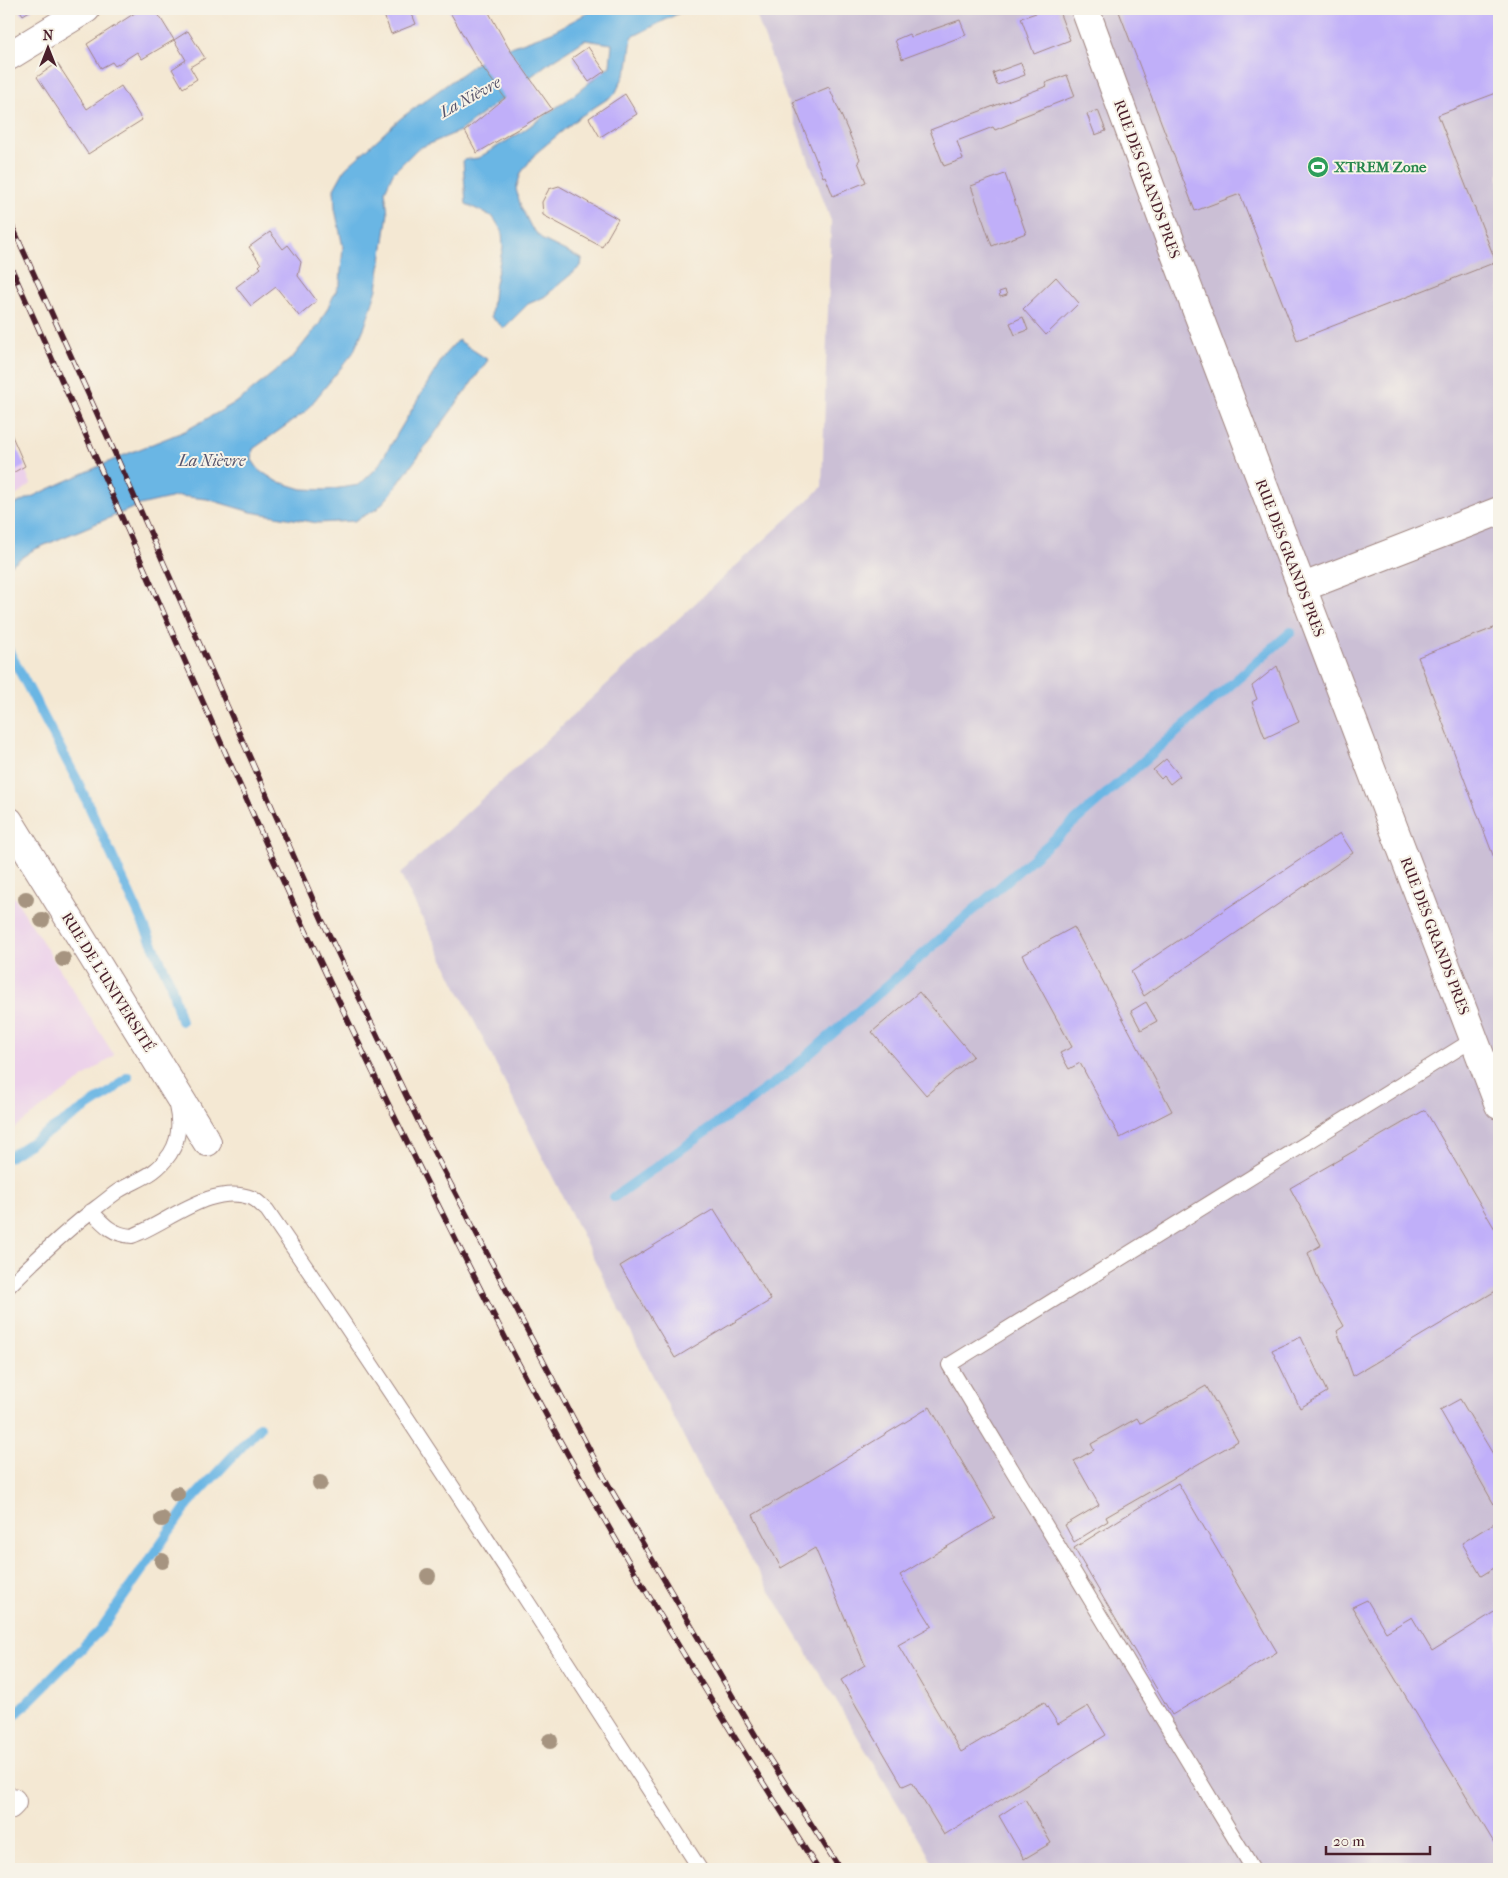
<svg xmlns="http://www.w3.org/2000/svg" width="1508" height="1878" viewBox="0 0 1508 1878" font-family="'IM FELL French Canon',serif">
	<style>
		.built { fill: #ecd1ea }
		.industrial { fill: #cbbfd5 }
		.water { fill: #6bb6e4; stroke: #5a6a88 }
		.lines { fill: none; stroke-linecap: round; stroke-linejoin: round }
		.stream { stroke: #6bb6e4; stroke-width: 10 }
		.building { fill: #c0aff9 }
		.lane-casing { stroke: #9f847f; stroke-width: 16 }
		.street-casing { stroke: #9f847f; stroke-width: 30 }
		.secondary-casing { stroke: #9f847f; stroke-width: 30 }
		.primary-casing { stroke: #9f847f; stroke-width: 30 }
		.lane { stroke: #fff; stroke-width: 14 }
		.street { stroke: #fff; stroke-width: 28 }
		.secondary { stroke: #fff; stroke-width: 28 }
		.primary { stroke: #fff; stroke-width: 28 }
		.rail-casing { stroke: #4a1f2b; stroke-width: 5.5 }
		.rail { stroke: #f7f3e8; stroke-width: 4; stroke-dasharray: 11; stroke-linecap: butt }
		.tree { fill: #a69480 }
		.labels { text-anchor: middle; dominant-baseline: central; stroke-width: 4; stroke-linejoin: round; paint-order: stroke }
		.leisure-label { font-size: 15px; font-weight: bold; fill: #27864d; stroke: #f7f3e8; text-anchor: start }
		.street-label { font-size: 15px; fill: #4a1f2b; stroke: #f7f3e8 }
		.water-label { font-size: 16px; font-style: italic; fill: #56546c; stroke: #f7f3e8 }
	</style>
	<rect width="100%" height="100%" fill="#f7f3e8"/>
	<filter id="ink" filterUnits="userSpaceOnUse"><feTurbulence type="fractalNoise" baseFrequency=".02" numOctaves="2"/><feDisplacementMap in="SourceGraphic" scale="10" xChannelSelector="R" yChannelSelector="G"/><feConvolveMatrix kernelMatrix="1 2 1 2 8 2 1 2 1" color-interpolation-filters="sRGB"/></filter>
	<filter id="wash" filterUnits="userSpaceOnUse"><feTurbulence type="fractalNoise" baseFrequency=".0096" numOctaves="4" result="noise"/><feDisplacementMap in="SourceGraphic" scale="20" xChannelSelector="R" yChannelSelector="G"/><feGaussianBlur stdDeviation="1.12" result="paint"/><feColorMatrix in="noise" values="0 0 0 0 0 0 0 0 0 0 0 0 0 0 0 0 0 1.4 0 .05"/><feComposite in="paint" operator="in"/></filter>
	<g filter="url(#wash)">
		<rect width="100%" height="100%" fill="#f4e8d3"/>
		<!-- built -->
		<path class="built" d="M9,429L31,484L9,501Z
			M9,889L114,1055L9,1132Z"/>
		<!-- industrial -->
		<path class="industrial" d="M754,9H1499V1869H937L716,1501L400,874L822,487L831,221Z"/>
		<!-- water -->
		<path class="water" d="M595,9H687L632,37L628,67L615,94L578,118L535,154L521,173L516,189L521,207L531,227L543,240L582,259L581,266L544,297L528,304L504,328L491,317L494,288L503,247L502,231L493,217L466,204L463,160L478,158L520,133L574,95L610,66L612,44L585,40L546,65L460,131L417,149L393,173L385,191L388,213L377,289L365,326L353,353L305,412L253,449L252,460L259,470L276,481L302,489L327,490L359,485L377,468L445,354L458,340L488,360L390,495L377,509L354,521L318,523L251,512L207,499L179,496L140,505L33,550L9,566V507L122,456L185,431L240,400L293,357L320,323L340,283L343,247L335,209L334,189L345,169L401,118L475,64L503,47H511L552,32Z"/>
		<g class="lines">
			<!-- stream -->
			<path class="stream" d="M9,651L77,780L170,982L181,1021
				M9,1157L109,1093L128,1077
				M614,1197L784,1076L1291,632
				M9,1721L101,1629L189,1503L260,1427"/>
		</g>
		<g id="blocks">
			<!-- building -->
			<path class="building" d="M19,9H33L23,15Z
				M141,9H155L174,40L142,59L137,52L115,66L112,62L101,68L87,44Z
				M395,9H410L416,24L391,34L384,15Z
				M448,9H487L508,47L552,109L477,153L465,131L505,98L480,64Z
				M1048,9H1058L1070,40L1034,54L1021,18Z
				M1118,9H1499V92L1438,115L1496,262L1297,340L1240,194L1195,211Z
				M960,20L966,35L902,59L895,40L909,34L911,37Z
				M188,31L205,58L190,67L197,79L183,88L172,69L186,60L174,40Z
				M588,47L605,71L589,82L572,58Z
				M57,63L87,109L121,86L142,120L88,154L37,77Z
				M1021,63L1025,75L997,85L993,73Z
				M1067,75L1075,96L1016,119L1017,121L995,130L993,127L957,141L963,159L944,166L930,130L1047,86L1045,83Z
				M829,87L860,159L858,162L866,182L833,196L825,176L823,177L793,102Z
				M625,94L637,114L600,137L589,118Z
				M1098,110L1106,131L1095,135L1087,114Z
				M1005,174L1026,233L992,246L971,186Z
				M559,186L618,219L602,247L543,215L542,202L549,189Z
				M270,232L283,249L288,245L301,262L298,276L317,301L299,316L276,287L251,306L236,287L261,268L259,266L261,264L249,247Z
				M1056,277L1079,303L1046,335L1023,309Z
				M1005,290L1007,295L1000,297L999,292Z
				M1023,317L1028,330L1015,335L1010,323Z
				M9,429L25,466L9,475Z
				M1499,626V871L1418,657Z
				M1277,666L1299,722L1265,738L1252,702L1257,699L1252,686Z
				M1166,759L1180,776L1170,784L1164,776L1161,779L1153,770Z
				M1340,833L1353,853L1144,996L1131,972Z
				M1074,927L1172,1111L1120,1138L1080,1063L1069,1069L1060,1053L1072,1047L1022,955Z
				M919,992L973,1056L926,1095L872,1032Z
				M1146,1002L1157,1021L1141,1030L1131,1011Z
				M1425,1110L1499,1236V1289L1353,1376L1337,1331L1344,1326L1321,1286L1308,1253L1321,1245L1290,1188Z
				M714,1209L771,1300L675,1358L620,1266Z
				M1301,1337L1327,1392L1300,1408L1272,1350Z
				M1206,1386L1238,1441L1106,1517L1108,1521L1074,1542L1065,1525L1099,1505L1074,1461L1094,1450L1091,1444L1137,1418L1140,1423L1143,1422Z
				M1460,1399L1499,1464V1513L1440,1410Z
				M930,1407L995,1518L900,1575L932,1626L898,1645L961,1752L1044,1702L1058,1724L1088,1706L1106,1735L944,1835L912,1782L903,1786L841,1680L865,1665L815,1548L781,1568L753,1515Z
				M1178,1483L1277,1652L1172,1715L1074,1548Z
				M1499,1520V1565L1481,1576L1462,1543Z
				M1367,1600L1386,1632L1412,1617L1432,1651L1499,1609V1851L1352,1607Z
				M1025,1799L1051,1843L1024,1859L999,1816Z"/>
		</g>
	</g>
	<g filter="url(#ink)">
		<use href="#blocks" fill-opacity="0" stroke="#9f847f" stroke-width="1"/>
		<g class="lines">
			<!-- lane casing -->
			<g class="lane-casing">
				<path id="lane" d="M91,1211C104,1225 113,1235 132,1236C167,1223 212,1182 252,1198C257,1200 262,1206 267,1210C416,1427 558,1648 700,1869
					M9,1286C37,1258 66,1230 97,1207C104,1202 111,1196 118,1191C139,1178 154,1177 170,1154C180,1139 180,1123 176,1106
					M1253,1869L949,1365L1474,1039"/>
			</g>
			<!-- street casing -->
			<g class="street-casing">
				<path id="street" d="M1301,588L1499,511
					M9,821L207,1142
					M9,1805L12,1802"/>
			</g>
			<!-- secondary casing -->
			<g class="secondary-casing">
				<path id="secondary" d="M1085,9L1174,251L1499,1105"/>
			</g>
			<!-- primary casing -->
			<g class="primary-casing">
				<path id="primary" d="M9,56L86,9"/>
			</g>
			<!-- lane -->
			<use href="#lane" class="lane"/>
			<!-- street -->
			<use href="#street" class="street"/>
			<!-- secondary -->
			<use href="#secondary" class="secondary"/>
			<!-- primary -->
			<use href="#primary" class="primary"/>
			<!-- rail casing -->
			<g class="rail-casing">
				<path id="rail" d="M9,219L114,451L323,922L424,1133L605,1479L767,1755L840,1869
					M9,263C110,485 204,711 307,933C371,1072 440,1210 510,1347C603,1526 709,1699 818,1869"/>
			</g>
			<!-- rail -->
			<use href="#rail" class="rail"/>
		</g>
		<!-- trees -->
		<g class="tree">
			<circle cx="26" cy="899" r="8"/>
			<circle cx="42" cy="920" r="8"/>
			<circle cx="63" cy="959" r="8"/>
			<circle cx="320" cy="1483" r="8"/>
			<circle cx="177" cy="1494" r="8"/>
			<circle cx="162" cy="1519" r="8"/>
			<circle cx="162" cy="1561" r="8"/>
			<circle cx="428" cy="1576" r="8"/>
			<circle cx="550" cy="1741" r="8"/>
		</g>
	</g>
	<!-- icons -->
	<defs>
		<g id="stadium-disc" transform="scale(1.125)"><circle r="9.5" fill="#2e9e5b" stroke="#f7f3e8"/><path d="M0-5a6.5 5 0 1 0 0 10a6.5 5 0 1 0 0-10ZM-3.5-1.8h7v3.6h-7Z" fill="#fff"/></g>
	</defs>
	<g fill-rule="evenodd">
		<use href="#stadium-disc" x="1318" y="167"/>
	</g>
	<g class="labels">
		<!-- leisure labels -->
		<g class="leisure-label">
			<text x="1334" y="167">XTREM Zone</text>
		</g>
		<!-- street labels -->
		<g class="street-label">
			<text transform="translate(1147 179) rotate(70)">RUE DES GRANDS PRES</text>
			<text transform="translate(1290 558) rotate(69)">RUE DES GRANDS PRES</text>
			<text transform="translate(1435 936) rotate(69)">RUE DES GRANDS PRES</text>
			<text transform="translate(108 982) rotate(58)">RUE DE L'UNIVERSITÉ</text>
		</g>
		<!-- water labels -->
		<g class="water-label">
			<text transform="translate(470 97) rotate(-29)">La Nièvre</text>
			<text x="212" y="460">La Nièvre</text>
		</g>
	</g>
	<!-- margin -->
	<rect width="1508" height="1878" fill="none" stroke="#f7f3e8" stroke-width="30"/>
	<!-- north arrow -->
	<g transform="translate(48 48)" stroke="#f7f3e8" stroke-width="4" paint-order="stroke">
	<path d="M0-4L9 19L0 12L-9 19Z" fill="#4a1f2b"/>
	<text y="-8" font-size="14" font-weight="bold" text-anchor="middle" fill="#4a1f2b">N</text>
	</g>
	<!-- scale -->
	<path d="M1326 1846v8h104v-8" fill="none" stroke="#4a1f2b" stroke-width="2.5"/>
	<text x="1333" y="1846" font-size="15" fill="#4a1f2b" stroke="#f7f3e8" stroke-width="4" paint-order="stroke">20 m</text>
</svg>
